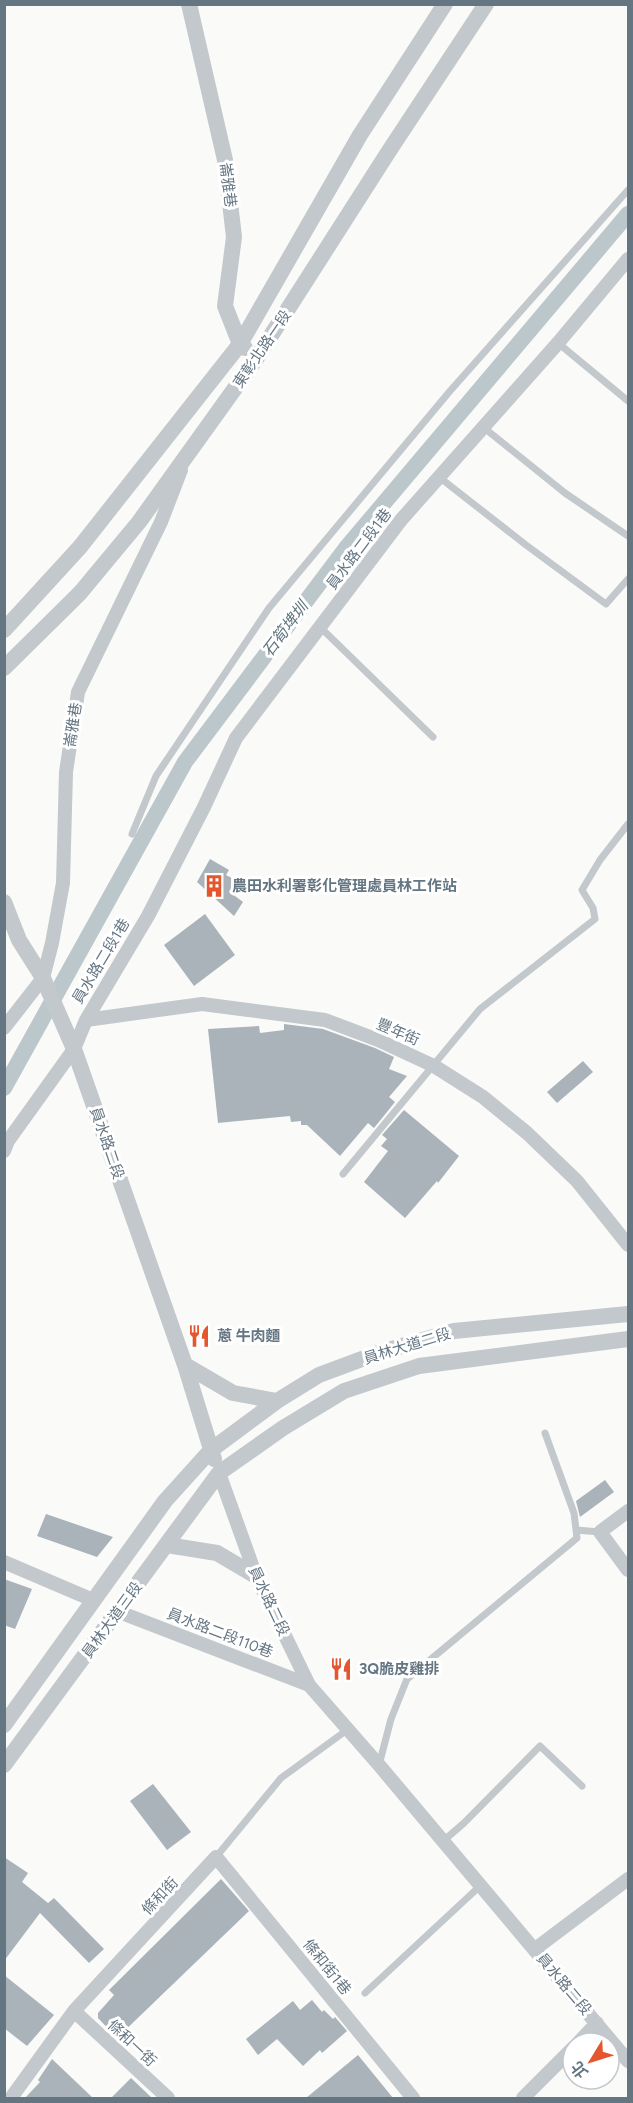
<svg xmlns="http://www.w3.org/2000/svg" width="633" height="2103" viewBox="0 0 633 2103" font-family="Figtree,'Noto Sans TC',sans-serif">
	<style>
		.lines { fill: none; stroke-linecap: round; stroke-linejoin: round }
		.canal { stroke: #bbc7cb; stroke-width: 16 }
		.building { fill: #aab3b9 }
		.service { stroke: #c3c8cc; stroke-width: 7 }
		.minor { stroke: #c3c8cc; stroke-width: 14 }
		.tertiary { stroke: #c3c8cc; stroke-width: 16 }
		.labels { text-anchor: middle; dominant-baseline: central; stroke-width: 6; stroke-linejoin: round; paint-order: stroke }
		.street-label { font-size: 15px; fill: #657683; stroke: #fff }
		.poi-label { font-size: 15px; font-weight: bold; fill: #657683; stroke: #fff; text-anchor: start }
		.water-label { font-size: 16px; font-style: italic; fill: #60757c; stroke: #fff }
	</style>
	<rect width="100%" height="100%" fill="#fafaf8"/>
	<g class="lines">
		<!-- canal -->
		<path class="canal" d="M4,1088L185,762L346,548L628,214"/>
	</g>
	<!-- building -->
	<path class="building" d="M210,859L229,870L226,875L241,883L235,896L243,902L234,916L197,882Z
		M205,914L235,955L194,986L164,945Z
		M284,1024L323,1029L375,1048L394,1057L389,1069L407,1076L389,1097L395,1102L374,1128L368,1123L340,1156L307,1125H301V1121L291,1122L290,1116L218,1123L208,1029L259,1026L260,1033L284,1030Z
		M583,1061L593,1072L557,1103L547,1092Z
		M404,1110L459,1156L438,1183L437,1181L405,1218L364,1182L388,1151L381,1146L387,1139L382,1135Z
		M605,1480L614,1492L580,1517L576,1501Z
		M46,1514L113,1537L97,1557L37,1536Z
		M4,1579L32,1589L15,1629L4,1625Z
		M153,1784L191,1832L167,1850L130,1801Z
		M4,1857L28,1873L22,1882L48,1903L54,1898L104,1949L89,1963L40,1913L4,1961Z
		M221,1879L249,1911L117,2038L98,2018V2013L114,1995L109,1990Z
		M4,1975L54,2015L27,2046L4,2028Z
		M312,2000L322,2012L324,2010L333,2019L335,2017L347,2031L322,2053L320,2050L303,2066L277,2039L258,2055L246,2039L293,2001L300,2010Z
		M358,2055L393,2098H306Z
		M52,2059L93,2098H25L40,2082L38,2080Z
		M131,2078L152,2098H111Z"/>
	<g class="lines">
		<!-- service -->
		<path class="service" d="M558,343L628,401
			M483,427L565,493L628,536
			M439,477L526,545L606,604L628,579
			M320,627L433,737
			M132,834L156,776L269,608L450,391L628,190
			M343,1174L480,1009L595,919L593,908L582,890L600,860L628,824
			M576,1530L600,1532
			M379,1765L391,1719L407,1679L577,1538L574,1513L545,1433
			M442,1842L464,1823L540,1746L582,1786
			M216,1857L281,1778L347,1730
			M365,1993L480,1886"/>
		<!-- minor -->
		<path class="minor" d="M86,1020L202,1004L325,1020L378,1040L434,1066L483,1097L527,1133L577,1181L628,1245
			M4,1028L43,978L52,943L63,883L66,772L78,692L161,522L181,470
			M4,1151L8,1141L74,1049L86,1020L148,916L204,807L236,738L401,520L558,343L628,259
			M219,1473L256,1576L309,1685L379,1765L628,2061
			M628,1511L600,1532L628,1570
			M4,1562L93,1600
			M119,1612L309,1685
			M535,1949L628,1879
			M74,2011L168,2098
			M578,2043L597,2023
			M11,2098L74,2011L216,1857L413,2098
			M523,2098L573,2048"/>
		<!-- tertiary -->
		<path class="tertiary" d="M189,4L225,160L234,237L225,306L240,344L245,348
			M4,630L80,547L240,344L360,135L445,4
			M4,668L80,593L139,522L256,359L389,151L486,4
			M4,902L19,940L43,978L74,1049L185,1365L214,1459
			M185,1365L233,1393L277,1401
			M167,1545L217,1553L256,1576
			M4,1725L165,1501L211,1450L277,1401L319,1375L378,1353L454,1331L628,1314
			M4,1765L219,1473L283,1428L344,1391L419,1366L628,1339"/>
	</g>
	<!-- icons -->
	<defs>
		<g id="building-bare" transform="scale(1.8)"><path d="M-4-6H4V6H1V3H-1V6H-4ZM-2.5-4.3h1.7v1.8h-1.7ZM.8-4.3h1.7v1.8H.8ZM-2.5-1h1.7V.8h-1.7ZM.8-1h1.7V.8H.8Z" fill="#e4572e" stroke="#fff" stroke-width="2.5" paint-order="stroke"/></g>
		<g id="restaurant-bare" transform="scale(1.8)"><path d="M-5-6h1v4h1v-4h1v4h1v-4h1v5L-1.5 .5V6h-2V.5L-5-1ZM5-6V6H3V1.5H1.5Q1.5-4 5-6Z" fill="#e4572e" stroke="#fff" stroke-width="2.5" paint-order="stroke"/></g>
	</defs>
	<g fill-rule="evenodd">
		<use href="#building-bare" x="214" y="886"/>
		<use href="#restaurant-bare" x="199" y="1336"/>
		<use href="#restaurant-bare" x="341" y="1669"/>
	</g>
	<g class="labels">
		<!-- street labels -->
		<g class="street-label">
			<text transform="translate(228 185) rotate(83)">崙雅巷</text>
			<text transform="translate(262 349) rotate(-56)">東彰北路一段</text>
			<text transform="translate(359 549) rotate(-53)">員水路二段1巷</text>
			<text transform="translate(73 725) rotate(-81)">崙雅巷</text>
			<text transform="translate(101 961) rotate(-59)">員水路二段1巷</text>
			<text transform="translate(398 1032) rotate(23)">豐年街</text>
			<text transform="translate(107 1143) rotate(71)">員水路二段</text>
			<text transform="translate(407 1346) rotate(-17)">員林大道二段</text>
			<text transform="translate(269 1601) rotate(65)">員水路二段</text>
			<text transform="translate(112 1620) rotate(-54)">員林大道三段</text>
			<text transform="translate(220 1633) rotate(21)">員水路二段110巷</text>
			<text transform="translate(160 1896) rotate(-47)">條和街</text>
			<text transform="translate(327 1967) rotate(51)">條和街1巷</text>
			<text transform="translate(564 1984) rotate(50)">員水路二段</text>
			<text transform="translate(132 2043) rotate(43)">條和一街</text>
		</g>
		<!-- poi labels -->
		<g class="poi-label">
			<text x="232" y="886">農田水利署彰化管理處員林工作站</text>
			<text x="217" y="1336">蔥 牛肉麵</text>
			<text x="359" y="1669">3Q脆皮雞排</text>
		</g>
		<!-- water labels -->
		<g class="water-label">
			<text transform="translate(285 629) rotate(-53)">石筍埤圳</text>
		</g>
	</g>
	<!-- border -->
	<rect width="633" height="2103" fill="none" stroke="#657683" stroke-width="12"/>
	<!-- north arrow -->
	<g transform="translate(591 2061) rotate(232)"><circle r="28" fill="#ffffff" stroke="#c1c8cd" stroke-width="1.5"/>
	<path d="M0-4.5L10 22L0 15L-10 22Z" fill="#e4572e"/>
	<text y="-9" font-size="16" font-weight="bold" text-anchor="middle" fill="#657683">北</text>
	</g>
</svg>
